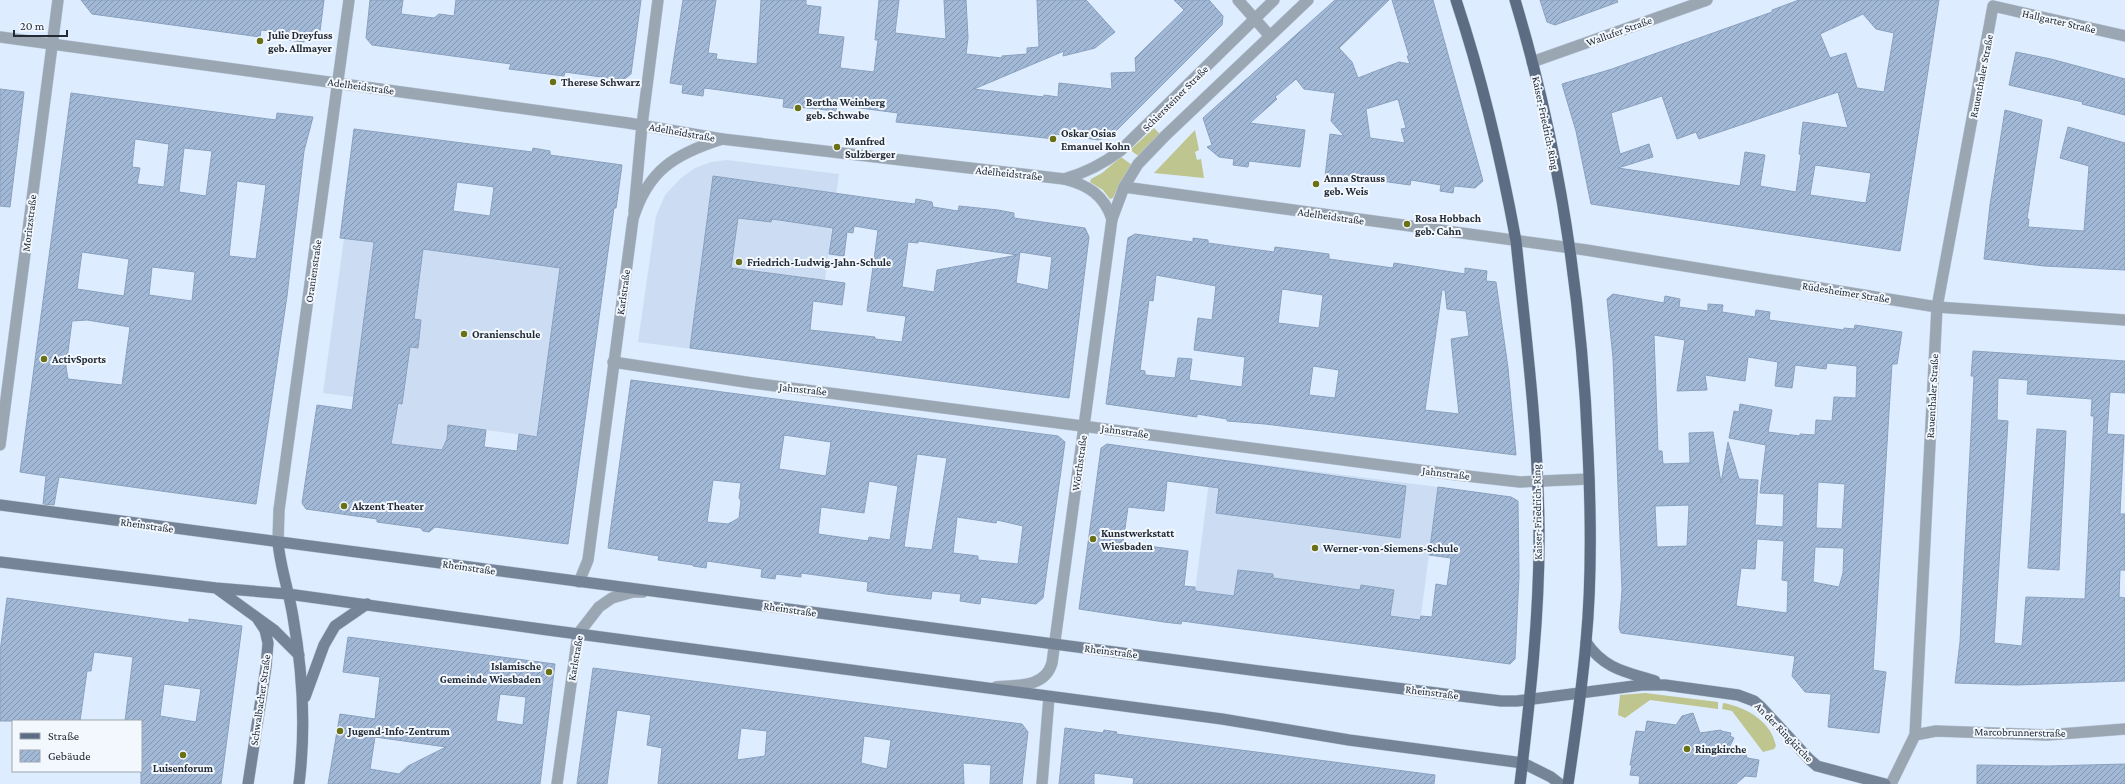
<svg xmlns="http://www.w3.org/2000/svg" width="2125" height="784" viewBox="0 0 2125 784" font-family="'Crimson Pro',serif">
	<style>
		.built { fill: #ccddf3 }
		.grass { fill: #bec58e }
		.building { fill: url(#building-hatch); stroke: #8aa1be; fill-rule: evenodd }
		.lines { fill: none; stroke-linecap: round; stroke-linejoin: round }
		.minor-casing { stroke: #bbc9db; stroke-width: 12 }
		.tertiary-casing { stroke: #bbc9db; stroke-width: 12 }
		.secondary-casing { stroke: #bbc9db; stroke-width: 12 }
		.primary-casing { stroke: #bbc9db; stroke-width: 12 }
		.minor { stroke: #9ba6b3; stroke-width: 11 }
		.tertiary { stroke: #9ba6b3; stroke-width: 11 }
		.secondary { stroke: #768497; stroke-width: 11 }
		.primary { stroke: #5b6c83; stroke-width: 11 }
		.poi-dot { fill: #697016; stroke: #f3f8fe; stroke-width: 1.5 }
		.labels { text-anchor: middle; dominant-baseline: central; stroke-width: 4; stroke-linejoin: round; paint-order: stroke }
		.street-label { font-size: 11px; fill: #212a35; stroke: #f3f8fe }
		.poi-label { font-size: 11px; font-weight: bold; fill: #212a35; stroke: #f3f8fe; text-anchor: start }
	</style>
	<defs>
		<pattern id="building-hatch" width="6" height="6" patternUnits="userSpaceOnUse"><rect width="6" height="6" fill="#a1b8d6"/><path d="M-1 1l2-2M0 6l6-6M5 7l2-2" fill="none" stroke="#8396ae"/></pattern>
	</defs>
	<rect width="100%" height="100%" fill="#ddecff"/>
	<!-- built -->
	<path class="built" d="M727,160L839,174L825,280L742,269L731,354L638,342L656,216L665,195L681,178L695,168L711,162Z
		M344,238L605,274L582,443L449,425L445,451L391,444L394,427L361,398L323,393Z
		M1212,458L1438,487L1416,652L1191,623Z"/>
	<!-- grass -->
	<path class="grass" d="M1154,128L1160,134L1140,157L1130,150Z
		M1195,130L1199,150L1195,152L1197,160L1201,159L1204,178L1154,173Z
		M1121,157L1132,165L1118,187L1113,198L1110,199L1103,190L1090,182L1091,179L1102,173Z
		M1645,693L1718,702V709L1650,700L1625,718L1618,715L1620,695Z
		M1723,703C1746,707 1771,721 1776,746L1774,749L1763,752L1732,711L1722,709Z"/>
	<!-- building -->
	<path class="building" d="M81,0H324L320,31L312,37L305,36L304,42L288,40L289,33L261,30L260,37L92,14Z
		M370,0H403L401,14L434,18L439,14L454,16L456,0H641L631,74L623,80L565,72L564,76L509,69L511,64L372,45L366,38Z
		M683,0H716L708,53L717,54L716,59L757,64L761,0H806V5L821,7L818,34L844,37L840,68L874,72L878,40H875L879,0H899L895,33L946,39L944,0H966L968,38L966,54L1002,58V56L1027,54V48L1039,47L1037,0H1086L1115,32L1095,48L1063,56L1064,51L974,89L1044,97V95L1058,97L1059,83L1112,89L1111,73L1136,72L1135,58L1184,10L1174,0H1209L1223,16L1222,25L1113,134L1099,140L1055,134V139L896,122L898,113L837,105L836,111L798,107V109L783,107L784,99L712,89L704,88L703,96L682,93L683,85L670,83Z
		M1335,0H1389L1339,48L1352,62L1358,78L1399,62L1410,64L1407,56H1409L1392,0H1433L1483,181L1475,188L1454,186L1453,193L1440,191L1441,185L1411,180L1410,185L1374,180L1373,183L1325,177L1330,134L1344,136L1331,121L1335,93L1304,89L1296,79L1275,97L1277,99L1250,123L1305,130L1300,167L1249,161L1248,167L1233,165L1234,159L1219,157L1207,147L1212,145L1203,118ZM1398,99L1406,128L1401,129L1405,143L1370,138L1366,109Z
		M1540,0H1617L1618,2L1555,25L1547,22Z
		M1799,0H1939L1900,251L1591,204L1576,131L1562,84L1612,69L1772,12V10ZM1863,14L1876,29L1894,33L1884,92L1857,88L1846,53L1830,58L1820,34ZM1838,92L1848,128L1803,122L1799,154L1801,155L1796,192L1760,186L1765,155L1745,152L1740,186L1618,168L1653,157L1649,144L1620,154L1611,113L1662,96L1677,139L1696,132L1699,139ZM1815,165L1871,173L1866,203L1810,195Z
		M2016,52L2051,59L2125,79V115L2082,104L2083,102L2009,85Z
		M0,89L24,92L10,207L0,206Z
		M71,93L276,120L277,113L313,117L304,151L287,296L256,504L59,477L54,505L43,504L46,476L20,472ZM135,139L169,144L164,187L137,184L140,168L132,167ZM184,148L212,151L206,196L179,192ZM237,181L266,185L256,259L229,256ZM82,252L129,259L124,296L77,289ZM152,267L195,272L192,301L149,295ZM87,320L130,327L122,385L68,379L66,367L72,321Z
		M2005,110L2042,120L2027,219H2029L2028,227L2084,231L2089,166L2060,158L2068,127L2125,143V270L2044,266L1984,259L1990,205Z
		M354,129L532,152L533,148L550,151V155L622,165L616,208H614L568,544L435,527L429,532L423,531L421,528L377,522V519L306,509L302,503L317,405L352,410L374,242L340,238ZM457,182L494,187L490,216L453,211ZM423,249L560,268L537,437L519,434L517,451L484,447L486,430L448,425L447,439L442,450L391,444L398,403L402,404L410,347L418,348L421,320L414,319Z
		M713,176L898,202L915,204L916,199L932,202L933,207L958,211L959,206L998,210L1014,213V218L1085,228L1089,237L1069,398L690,348ZM738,218L771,222L772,219L833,228L829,254L844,256L847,232L853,233L854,226L878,230L867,311L906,316L902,342L875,339V337L810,330L813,301L842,305L845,283L731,268ZM918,241L1018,255L937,270L934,292L902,287L908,242L918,243ZM1020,252L1052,257L1048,290L1016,283Z
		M1135,234L1193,242V238L1208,240V243L1274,252L1275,247L1329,254V259L1393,268L1394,263L1465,274V268L1487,271L1486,281L1496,282L1508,368L1516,455L1265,424L1227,421V419L1197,414V417L1106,404L1128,238ZM1156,275L1216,286L1212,320L1198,318L1194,350L1245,357L1242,387L1189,380L1192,359L1178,358L1175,378L1145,375V371L1140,370L1149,300L1153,301ZM1282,289L1323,295L1319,328L1278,323ZM1442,290H1445L1447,309L1466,311L1469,336L1451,339L1459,414L1425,410ZM1313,366L1339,370L1335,398L1309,395Z
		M1613,294L1664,303L1665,296L1680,299L1679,307L1708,311V304L1723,305L1722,312L1755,317L1756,310L1770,312L1769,320L1844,330V328L1854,329L1855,325L1902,332L1897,364H1892L1873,670L1886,672L1879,733L1828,727L1831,694L1805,692L1792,676L1795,656L1621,633L1619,628L1622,590L1613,358L1607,299ZM1654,335L1685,340L1677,391L1707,390L1705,375L1745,381L1748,357L1778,362L1775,386L1792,388L1795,365L1826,369L1827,363L1857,366L1856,398L1834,397L1832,421L1816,420L1815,435L1800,434V436L1768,432L1772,410L1740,404L1739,412L1734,411L1729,438L1766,445L1760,493L1784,494L1783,527L1755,525L1758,480L1739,479L1728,442L1721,483L1713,432L1689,433L1690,463L1663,464L1662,451H1658ZM1818,482L1845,484L1842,529L1816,528ZM1689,505L1687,546L1657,547L1655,506ZM1757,539L1784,541L1782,580L1788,581L1787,613L1736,606L1741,568L1755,569ZM1815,547L1844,548L1843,573L1839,587L1813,582Z
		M1973,351L2125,361V393L2110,392L2107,434L2124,435L2120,514H2125V570H2120L2119,597L2125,598V681L2017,685L1955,683L1960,642L1974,376H1971ZM1998,378L2028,380L2027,394L2092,399L2091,416H2094L2085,599L2026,597L2022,646L1994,643L2008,421L1997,420Z
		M631,380L1058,436L1065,442L1043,598L1036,604L981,597L980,604L960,601L961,594L932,591L931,599L886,594L867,591L868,582L801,573V577L776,574L775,579L761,577L762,569L707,561L706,568L693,566V565L658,560L659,556L608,548ZM784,435L831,442L826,476L779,469ZM917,454L947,458L932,550L904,547ZM713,480L741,483L739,498L741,501L739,518L728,524L707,522ZM869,481L898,486L890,540L869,537L868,541L818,534L821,507L864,513ZM957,517L996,523L997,520L1023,526L1018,564L978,560V556L953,553Z
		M2037,429L2066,431L2059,570L2028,568Z
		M1107,444L1406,486L1400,538L1216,513L1219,488L1167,481L1164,511L1128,507L1123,543L1188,551L1184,586L1195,587V591L1234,596L1238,570L1273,574V578L1360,590L1361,585L1394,590L1390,616L1420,620L1421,616L1432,617L1436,584L1447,586L1451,558L1429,555L1438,487L1511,497L1518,501L1519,576L1515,659L1510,664L1182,621L1181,624L1164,622L1079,609L1101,448Z
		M7,598L189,623V619L242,626L221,784H141V721H125L133,657L94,652L91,671H87L80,721H0V652ZM164,684L201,689L196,722L160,716Z
		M348,637L555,664L540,784H328L340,714L375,719L380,677L343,672ZM500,694L526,697L523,725L496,721ZM375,737L446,747L408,766L399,774L370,769Z
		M593,668L1022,724L1028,732L1022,784H990L991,765L963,763L964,784H658L662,748L647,745L651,715L617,710L607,784H577ZM741,728L767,731L765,756L737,760ZM864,736L891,740L887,769L861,763Z
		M1693,713L1700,733L1721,730V731L1731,733L1730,736L1734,738L1725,756L1745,752L1747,758L1759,760L1756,777L1745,776L1736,784H1639L1640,776L1630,775L1632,765H1630L1636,731L1645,732L1647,721L1676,725L1682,716Z
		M1065,728L1103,733L1104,730L1117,732L1116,734L1435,775L1434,784H1133L1134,778L1094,773V784H1059Z
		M2125,764V784H1977V765L2048,766Z"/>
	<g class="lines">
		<!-- minor casing -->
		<g class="minor-casing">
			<path id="minor" d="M1238,0L1269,35
				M0,37L628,123L722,139
				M1532,62L1707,0
				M1064,179C1088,185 1104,195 1112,219
				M1124,187L1586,250L1937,307L2125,320
				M634,212L642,125L658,0
				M613,362L752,383L1458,475L1520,482L1589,479
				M1915,735L1936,731L2047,735L2125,729
				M557,784L578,634L599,607L612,598L633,592H643
				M1042,784L1049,697
				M1891,784L1915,735L1937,307L1993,6L2125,36"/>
		</g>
		<!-- tertiary casing -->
		<g class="tertiary-casing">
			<path id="tertiary" d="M0,445L58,0
				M278,542L279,510L349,0
				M579,582L588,560L633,219C648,170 675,154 722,139L1064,179C1085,173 1103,164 1120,151L1274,0
				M996,687C1017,685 1045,688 1052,663L1112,219L1124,187L1138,164L1165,136L1308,0"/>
		</g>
		<!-- secondary casing -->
		<g class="secondary-casing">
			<path id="secondary" d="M0,505L1259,671L1501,701H1517L1642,685H1665L1738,695L1754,701L1761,707L1809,759L1817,766L1885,784
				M278,542C280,567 289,591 293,617C303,673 306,728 299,784
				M0,562L216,588L288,594L548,630L1222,719L1349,740L1523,763L1551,777L1560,784
				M216,588L274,630L299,655
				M1586,642C1604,669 1626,672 1655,681
				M305,697L324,645L335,626L367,604
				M248,784L266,667L268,643L265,630L257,618"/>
		</g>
		<!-- primary casing -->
		<g class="primary-casing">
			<path id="primary" d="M1456,0C1482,78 1501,159 1516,241C1526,336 1538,432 1539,527C1540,613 1530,699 1520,784
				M1515,0C1559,146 1582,299 1588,451C1591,514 1592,579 1586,642C1582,689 1575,737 1568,784"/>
		</g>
		<!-- minor -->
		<use href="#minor" class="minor"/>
		<!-- tertiary -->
		<use href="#tertiary" class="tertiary"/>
		<!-- secondary -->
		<use href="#secondary" class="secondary"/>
		<!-- primary -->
		<use href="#primary" class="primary"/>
	</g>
	<!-- markers -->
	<g class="poi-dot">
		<circle cx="260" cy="41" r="4"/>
		<circle cx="553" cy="82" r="4"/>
		<circle cx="798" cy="108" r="4"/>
		<circle cx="1053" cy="139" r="4"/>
		<circle cx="837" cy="147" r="4"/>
		<circle cx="1316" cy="184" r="4"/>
		<circle cx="1407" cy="224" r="4"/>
		<circle cx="739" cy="262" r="4"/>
		<circle cx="464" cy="334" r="4"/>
		<circle cx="44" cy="359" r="4"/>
		<circle cx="344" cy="506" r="4"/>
		<circle cx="1093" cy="539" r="4"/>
		<circle cx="1315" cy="548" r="4"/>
		<circle cx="549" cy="672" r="4"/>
		<circle cx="340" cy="731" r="4"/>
		<circle cx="1687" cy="749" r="4"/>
		<circle cx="183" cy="755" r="4"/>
	</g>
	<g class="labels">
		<!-- street labels -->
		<g class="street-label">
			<text transform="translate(2059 21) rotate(13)">Hallgarter Straße</text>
			<text transform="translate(1619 31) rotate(-20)">Wallufer Straße</text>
			<text transform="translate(1981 76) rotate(-79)">Rauenthaler Straße</text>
			<text transform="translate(361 86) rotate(8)">Adelheidstraße</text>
			<text transform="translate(1175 98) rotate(-45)">Schiersteiner Straße</text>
			<text transform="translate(1546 123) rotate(78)">Kaiser-Friedrich-Ring</text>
			<text transform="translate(682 132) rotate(10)">Adelheidstraße</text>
			<text transform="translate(1009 173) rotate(6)">Adelheidstraße</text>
			<text transform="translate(1331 216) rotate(8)">Adelheidstraße</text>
			<text transform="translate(29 223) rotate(-83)">Moritzstraße</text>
			<text transform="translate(313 271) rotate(-82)">Oranienstraße</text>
			<text transform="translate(623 292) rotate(-82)">Karlstraße</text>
			<text transform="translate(1846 292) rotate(9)">Rüdesheimer Straße</text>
			<text transform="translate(803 389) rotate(6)">Jahnstraße</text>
			<text transform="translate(1932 396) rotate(-87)">Rauenthaler Straße</text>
			<text transform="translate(1125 431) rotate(8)">Jahnstraße</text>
			<text transform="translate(1079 463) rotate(-82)">Wörthstraße</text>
			<text transform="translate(1446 473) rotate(7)">Jahnstraße</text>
			<text transform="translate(1537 512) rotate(-91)">Kaiser-Friedrich-Ring</text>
			<text transform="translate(147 525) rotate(8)">Rheinstraße</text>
			<text transform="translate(469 567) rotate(8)">Rheinstraße</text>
			<text transform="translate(790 609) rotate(8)">Rheinstraße</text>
			<text transform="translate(1111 651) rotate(7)">Rheinstraße</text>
			<text transform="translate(575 658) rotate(-80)">Karlstraße</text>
			<text transform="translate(1432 692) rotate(7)">Rheinstraße</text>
			<text transform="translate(260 700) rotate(-82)">Schwalbacher Straße</text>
			<text transform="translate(1784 732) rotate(46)">An der Ringkirche</text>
			<text transform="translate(2020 732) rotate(1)">Marcobrunnerstraße</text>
		</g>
		<!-- poi labels -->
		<g class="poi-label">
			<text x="268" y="35">Julie Dreyfuss<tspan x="268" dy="13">geb. Allmayer</tspan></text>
			<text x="561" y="82">Therese Schwarz</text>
			<text x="806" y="102">Bertha Weinberg<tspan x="806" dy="13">geb. Schwabe</tspan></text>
			<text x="1061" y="133">Oskar Osias<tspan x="1061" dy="13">Emanuel Kohn</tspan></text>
			<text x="845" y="141">Manfred<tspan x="845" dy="13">Sulzberger</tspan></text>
			<text x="1324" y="178">Anna Strauss<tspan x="1324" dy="13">geb. Weis</tspan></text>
			<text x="1415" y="218">Rosa Hobbach<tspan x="1415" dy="13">geb. Cahn</tspan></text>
			<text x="747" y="262">Friedrich-Ludwig-Jahn-Schule</text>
			<text x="472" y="334">Oranienschule</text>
			<text x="52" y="359">ActivSports</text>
			<text x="352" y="506">Akzent Theater</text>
			<text x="1101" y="533">Kunstwerkstatt<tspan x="1101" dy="13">Wiesbaden</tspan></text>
			<text x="1323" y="548">Werner-von-Siemens-Schule</text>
			<text x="541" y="666" text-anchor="end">Islamische<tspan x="541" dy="13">Gemeinde Wiesbaden</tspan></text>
			<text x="348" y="731">Jugend-Info-Zentrum</text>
			<text x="1695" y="749">Ringkirche</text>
			<text x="183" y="768" text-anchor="middle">Luisenforum</text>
		</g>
	</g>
	<!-- legend -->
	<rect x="12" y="720" width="130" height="52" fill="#f3f8fe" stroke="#9fa6ae"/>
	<rect x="20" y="733" width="20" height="6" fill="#5b6c83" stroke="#9fa6ae"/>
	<text x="48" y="740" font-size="12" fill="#212a35">Straße</text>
	<rect x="20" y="750" width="20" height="12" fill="url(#building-hatch)" stroke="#9fa6ae"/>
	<text x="48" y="760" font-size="12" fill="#212a35">Gebäude</text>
	<!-- scale -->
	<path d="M14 30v6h53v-6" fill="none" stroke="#212a35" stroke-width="2"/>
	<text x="20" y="30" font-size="12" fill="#212a35" stroke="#f3f8fe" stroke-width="3" paint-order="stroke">20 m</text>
</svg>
